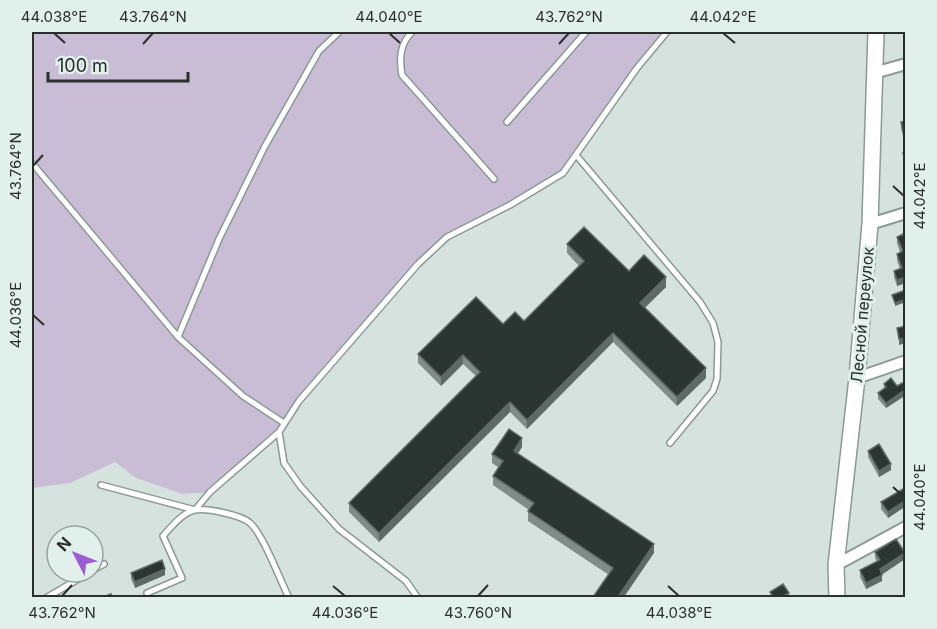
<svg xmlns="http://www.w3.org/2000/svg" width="937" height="629" viewBox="0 0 937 629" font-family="Inter,sans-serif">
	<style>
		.green { fill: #c8bdd5 }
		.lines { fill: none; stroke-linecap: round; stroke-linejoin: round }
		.service-casing { stroke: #8c9995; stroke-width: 8 }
		.minor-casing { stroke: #8c9995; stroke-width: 14 }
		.secondary-casing { stroke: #8c9995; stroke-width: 18 }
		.service { stroke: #fff; stroke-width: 5 }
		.minor { stroke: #fff; stroke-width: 10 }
		.secondary { stroke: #fff; stroke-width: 15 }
		.wall { fill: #808c88 }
		.shaded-wall { fill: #5e6a66 }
		.building { fill: #2b3633; stroke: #5e6a66; stroke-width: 1.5 }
		.ticks { fill: none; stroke: #2a2f2e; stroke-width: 2 }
		.labels { text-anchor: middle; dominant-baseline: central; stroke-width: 6; stroke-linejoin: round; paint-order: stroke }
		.street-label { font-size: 16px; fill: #2a2f2e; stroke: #e2f0eb }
		.neatline { fill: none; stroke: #2a2f2e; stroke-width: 2 }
		.ticks-label { font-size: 15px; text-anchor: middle; fill: #2a2f2e }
	</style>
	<rect width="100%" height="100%" fill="#d5e2de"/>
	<!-- green -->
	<path class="green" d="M32,32H667L563,173L447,237L417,264L299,401L279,432L210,492L183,494L136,478L115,462L70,483L32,488Z"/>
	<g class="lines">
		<!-- service casing -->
		<g class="service-casing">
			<path id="service" d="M412,32C400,44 399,58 402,75L494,179
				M507,122L586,32
				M576,155L700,302L713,323L718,342L717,379L713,391L670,443
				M32,163L178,337L243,396L284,423
				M178,337L219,239L265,146L319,51L339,32
				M101,485L195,510L210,492L279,432
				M93,570L104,564
				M147,593L182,578L163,536C171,527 183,512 195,510C207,508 241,515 250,523C263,534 280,580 289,598
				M46,598L90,572
				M418,598L406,581L339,529L301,487L284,463L279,432L299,401L418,264L447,237L510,205L563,173L637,68L667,32"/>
		</g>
		<!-- minor casing -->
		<g class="minor-casing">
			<path id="minor" d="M874,73L906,64
				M870,224L906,213
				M857,378L906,361
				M836,565L906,527"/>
		</g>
		<!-- secondary casing -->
		<g class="secondary-casing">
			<path id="secondary" d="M837,598L836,565L857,378L870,224L876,32"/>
		</g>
		<!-- service -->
		<use href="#service" class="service"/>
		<!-- minor -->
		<use href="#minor" class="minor"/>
		<!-- secondary -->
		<use href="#secondary" class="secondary"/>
	</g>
	<!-- wall -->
	<path class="wall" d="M906,121V148L901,128V122Z
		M903,153H906V169L903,160Z
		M897,237L906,240V283L897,286L894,277V271L900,269L897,260V254L900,252L897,243Z
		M567,244L666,287L645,308L706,378L677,406L613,342L527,429L510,412L379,542L349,512V503L476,376L463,364L441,386L418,363V354L524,321L579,266L567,253Z
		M906,381V395L886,408L878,399V393L884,389V384L897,386Z
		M522,447L518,453L654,553L609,575L528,521V511L529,510L493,485V476L498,467L492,463V454Z
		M868,451L891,470L879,477L868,457Z
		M906,493V506L888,518L881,509V502Z
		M875,552L905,559L882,574V581L866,589L860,577V570L877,562L875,558Z
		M131,573L165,575L135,588L131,579Z"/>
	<!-- shaded-wall -->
	<path class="shaded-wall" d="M666,277V287L640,312V303Z
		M906,277V283L897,286V280Z
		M906,299V302L895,306V303Z
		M613,333V342L527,429V420Z
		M906,338V343L899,345V339Z
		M463,355V364L441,386V377Z
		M706,368V378L677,406V397Z
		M906,389V395L886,408V403Z
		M510,402V412L379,542V533Z
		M522,438V447L514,460V451Z
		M891,464V470L879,477V471Z
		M906,500V506L888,518V512Z
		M654,544V553L624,597H618Z
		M905,553V559L880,576V569Z
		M165,569V575L135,588V582Z
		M882,575V581L866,589V583Z
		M789,593V597H781Z"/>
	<!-- building -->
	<path class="building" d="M906,121V142L901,122Z
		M903,153H906V163Z
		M584,227L629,271L644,255L666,277L640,303L706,368L677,397L613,333L527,420L510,402L379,533L349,503L480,372L463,355L441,377L418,354L476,297L503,324L515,312L524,321L584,261L567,244Z
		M903,234L906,240V277L897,280L894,271L902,268L897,254L903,251L897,237Z
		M903,291L906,299L895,303L892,295Z
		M906,326V338L899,339L897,328Z
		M891,378L897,386L906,381V389L886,403L878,393L886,387L884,384Z
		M509,429L522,438L514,451L654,544L618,597H593L613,568L528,511L534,503L493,476L503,461L492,454Z
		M879,444L891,464L879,471L868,451Z
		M903,489L906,493V500L888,512L881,502Z
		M896,539L905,553L880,569L882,575L866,583L860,570L880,560L875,552Z
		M162,560L165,569L135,582L131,573Z
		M783,584L789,593L781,597H773L770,592Z
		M111,594L112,597H103Z"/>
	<!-- ticks -->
	<path class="ticks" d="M54,33L65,43M389,33L400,43M723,33L735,43M143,44L153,33M559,44L569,33M33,166L43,155M893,186L904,196M33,315L44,325M893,487L904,497M333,586L345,596M668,586L679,596M62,596L72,585M478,596L488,585"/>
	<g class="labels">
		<!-- street labels -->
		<g class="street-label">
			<text transform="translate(862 315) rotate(-85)">Лесной переулок</text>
		</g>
	</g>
	<!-- border -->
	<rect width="937" height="629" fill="none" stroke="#e2f0eb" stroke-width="66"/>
	<!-- north arrow -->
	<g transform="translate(75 554) rotate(312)"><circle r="28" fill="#e2f0eb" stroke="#98a39f" stroke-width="1.5"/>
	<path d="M0-4.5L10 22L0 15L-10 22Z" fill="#9c5cd2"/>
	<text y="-9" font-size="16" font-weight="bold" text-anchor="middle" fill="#2a2f2e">N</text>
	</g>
	<!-- scale -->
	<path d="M48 72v9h140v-9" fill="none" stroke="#2a2f2e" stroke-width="3"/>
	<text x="57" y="72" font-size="18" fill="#2a2f2e" stroke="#e2f0eb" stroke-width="4.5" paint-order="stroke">100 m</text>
	<rect x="33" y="33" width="871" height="563" class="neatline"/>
	<g class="ticks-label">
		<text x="54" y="22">44.038°E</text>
		<text x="153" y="22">43.764°N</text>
		<text x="389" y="22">44.040°E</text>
		<text x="569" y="22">43.762°N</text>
		<text x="723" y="22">44.042°E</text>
		<text transform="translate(16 166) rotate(-90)" y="5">43.764°N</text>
		<text transform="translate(920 196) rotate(-90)" y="5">44.042°E</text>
		<text transform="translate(16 315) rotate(-90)" y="5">44.036°E</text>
		<text transform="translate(920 497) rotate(-90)" y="5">44.040°E</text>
		<text x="62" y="618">43.762°N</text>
		<text x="345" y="618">44.036°E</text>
		<text x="478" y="618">43.760°N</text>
		<text x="679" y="618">44.038°E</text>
	</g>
</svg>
